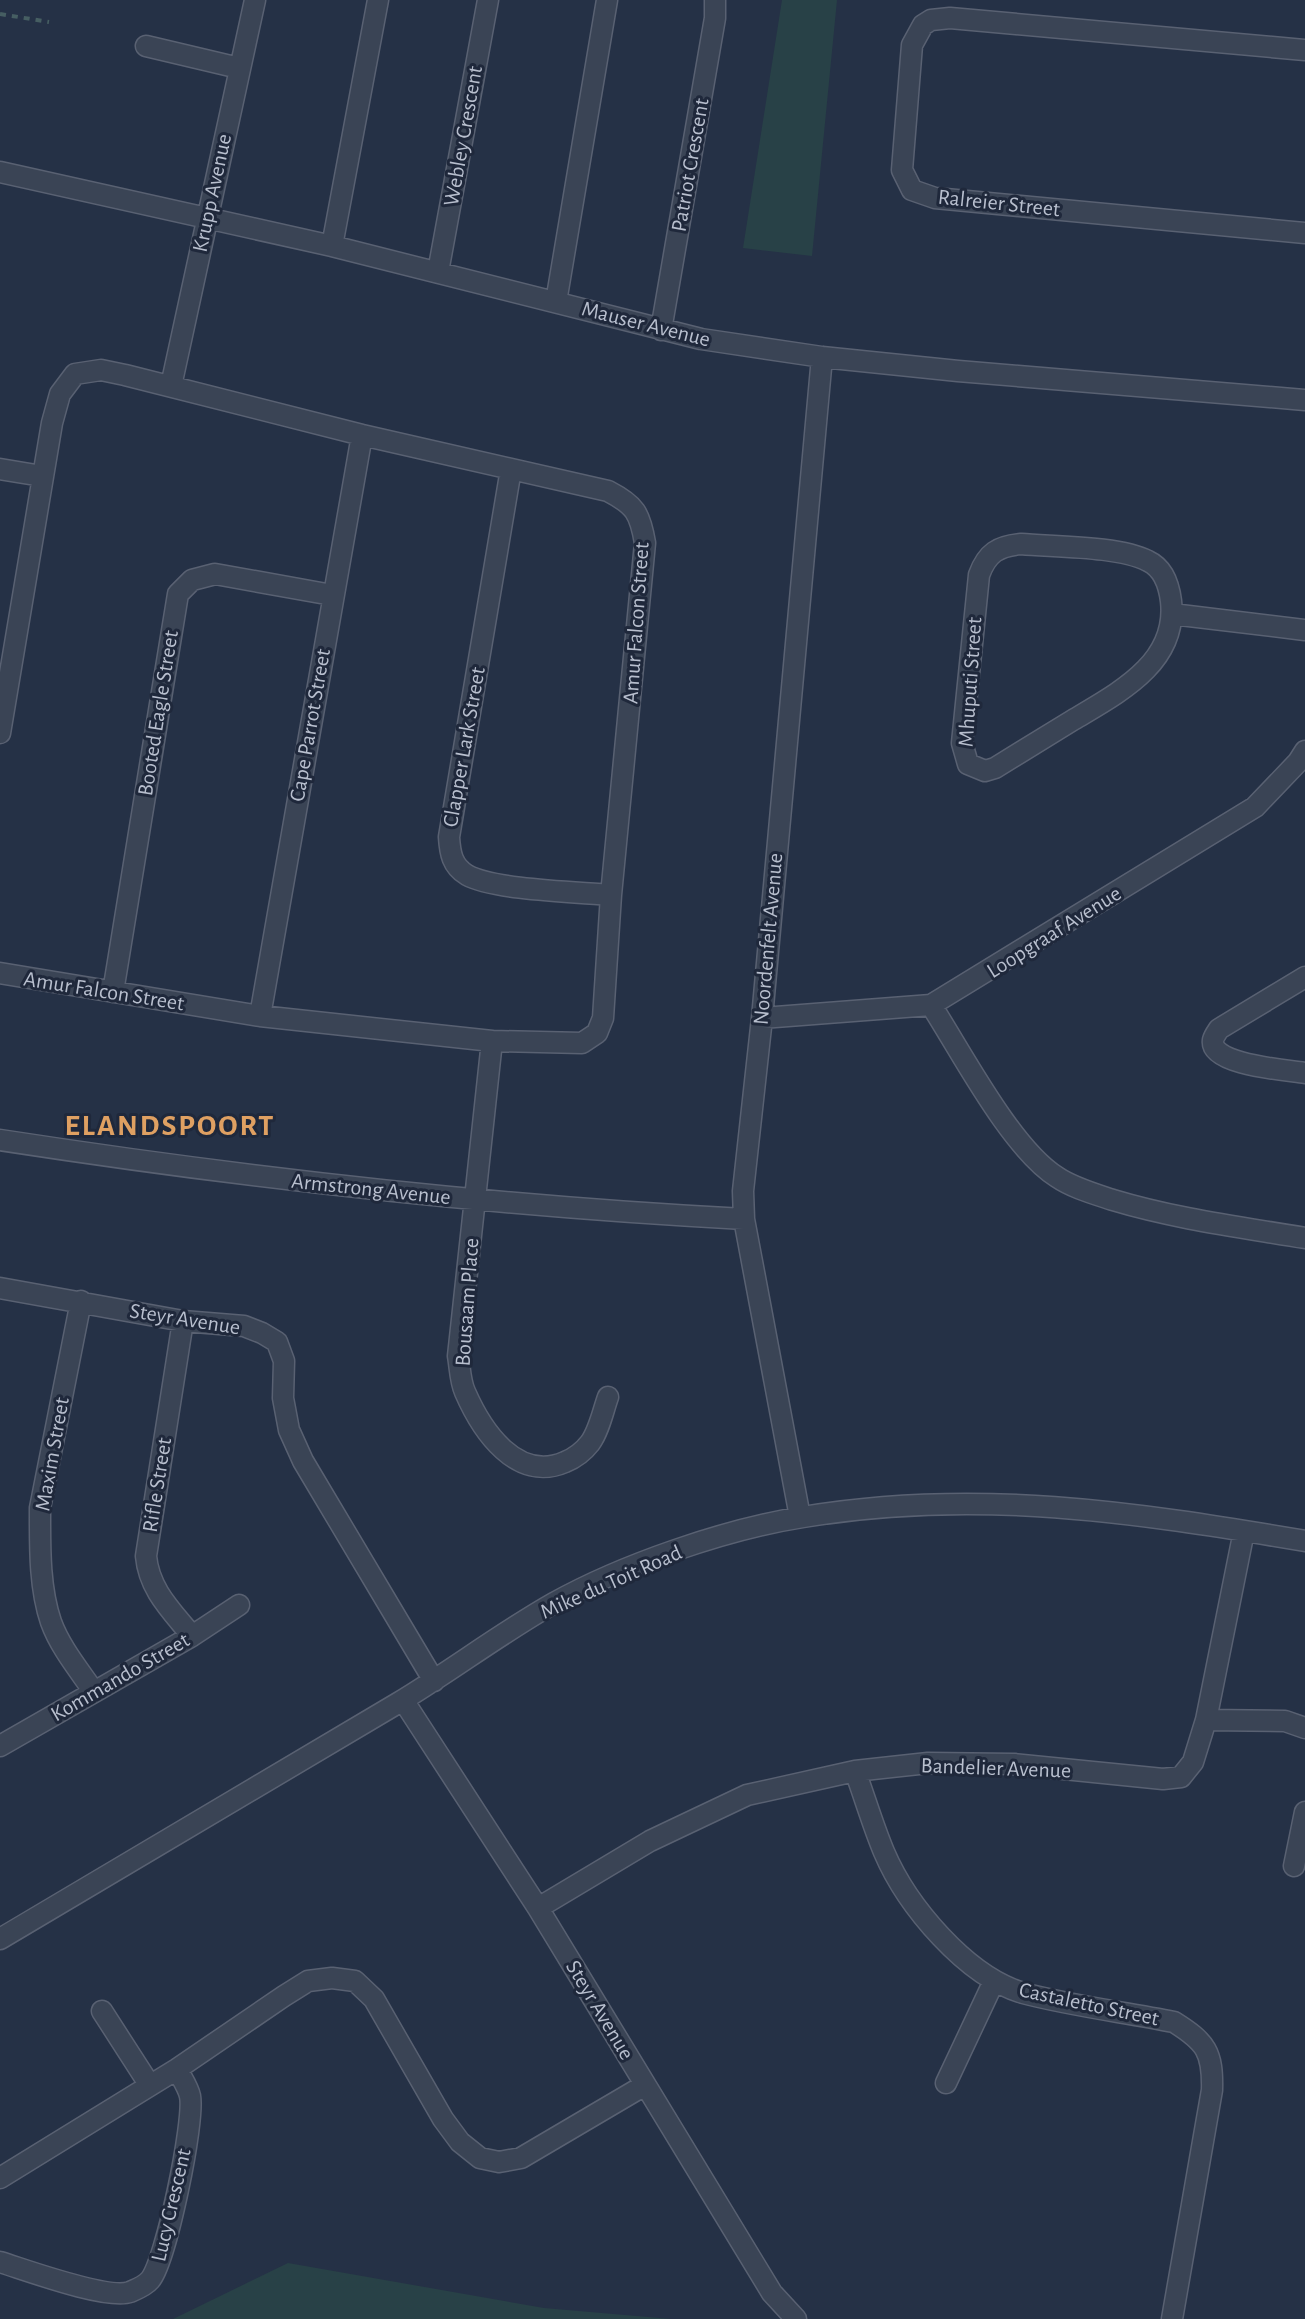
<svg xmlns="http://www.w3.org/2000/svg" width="1305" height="2319" viewBox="0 0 1305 2319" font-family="'Alegreya Sans',sans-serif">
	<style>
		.green { fill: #284147 }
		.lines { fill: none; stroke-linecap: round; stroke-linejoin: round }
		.minor-casing { stroke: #596172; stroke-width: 23 }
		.path { stroke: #465e62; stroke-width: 4; stroke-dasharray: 6 6; stroke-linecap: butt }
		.minor { stroke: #3a4455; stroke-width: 20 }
		.labels { text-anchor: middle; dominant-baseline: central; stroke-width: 6; stroke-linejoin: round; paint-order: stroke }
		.street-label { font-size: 22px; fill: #b8bfce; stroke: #1f283b }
		.district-label { font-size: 30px; font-weight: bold; letter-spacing: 2px; fill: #dfa062; stroke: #1f283b }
	</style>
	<rect width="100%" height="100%" fill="#253146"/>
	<!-- green -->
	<path class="green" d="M782,0H837L812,256L743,248Z
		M288,2263L544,2308L671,2319H173Z"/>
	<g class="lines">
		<!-- minor casing -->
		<g class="minor-casing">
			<path id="minor" d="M146,46L239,68
				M1305,50L950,18L931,20L923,25L912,45L902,170L912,190L935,198L1305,233
				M0,172L332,246L701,339L822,357L958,371L1305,400
				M332,246L378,0
				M438,272L488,0
				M556,302L607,0
				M661,330L715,18V0
				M171,386L255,0
				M0,469L42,476
				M511,469L449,837C450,853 452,866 467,875C494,890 577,892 611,895
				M1021,544C1055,547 1119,546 1148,561C1163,568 1169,585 1171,601C1178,663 1118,693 1073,720C1047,736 1021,752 995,768L985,771L968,764L962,743L979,575C987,553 998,546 1021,544Z
				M1172,614L1305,630
				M0,733L52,423L60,394L75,374L101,370L125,375L362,435L608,491C635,505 640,513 645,543L611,895L603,1018L597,1033L582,1043L492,1041L260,1016L0,973
				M1305,977L1219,1029C1217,1032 1214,1036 1213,1040C1209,1065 1287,1070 1305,1073
				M113,992L178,594L192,580L215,574L332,595
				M931,1005C962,1053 1011,1148 1057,1177C1073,1188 1095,1194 1113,1200C1176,1219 1240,1227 1305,1238
				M260,1016L362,435
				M762,1018L931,1005L1255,807L1298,762L1305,751
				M492,1041L458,1356C460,1367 460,1381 465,1392C482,1431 517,1483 565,1462C575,1458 583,1452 590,1443C599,1431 603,1411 608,1397
				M0,1140C247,1178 494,1206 744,1219
				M0,1288L183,1321L244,1326L262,1333L277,1342L284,1361L283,1398L289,1430L303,1461L434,1681
				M81,1301L40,1508C40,1545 39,1587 51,1622C60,1647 79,1670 94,1692
				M183,1321L146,1556C149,1590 172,1611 192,1636
				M800,1517L744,1219L743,1191L762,1018L822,357
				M403,1700L538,1908L772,2293L796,2319
				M1206,1720L1285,1721L1305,1728
				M0,1746L192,1636L239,1605
				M855,1771C865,1798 873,1826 884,1852C907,1906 966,1976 1023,1993C1072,2006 1124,2012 1174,2022C1206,2042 1213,2052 1212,2090L1172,2319
				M1294,1866L1305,1812
				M538,1908L650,1841L747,1795L855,1771L928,1763L1014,1764L1163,1779L1181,1777L1193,1762L1206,1720L1244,1531
				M0,1939C133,1860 266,1782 398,1703C451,1671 501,1633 554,1603C622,1565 726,1529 803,1517C976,1488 1134,1512 1305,1541
				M102,2011L149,2084
				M946,2083L994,1981
				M0,2178L177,2069L284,1996L308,1981L332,1978L355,1981L374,1999L443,2119L460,2142L480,2158L499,2162L521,2158L645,2085
				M0,2262C26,2270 107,2300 130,2292C137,2289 145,2286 150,2280C166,2261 195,2121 190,2096C188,2087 181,2077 177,2069"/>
		</g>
		<!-- path -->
		<path class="path" d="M0,14L49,22"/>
		<!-- minor -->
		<use href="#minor" class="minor"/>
	</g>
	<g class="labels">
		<!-- street labels -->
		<g class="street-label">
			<text transform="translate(463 136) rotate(-80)">Webley Crescent</text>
			<text transform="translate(690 165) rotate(-80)">Patriot Crescent</text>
			<text transform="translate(212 193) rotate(-78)">Krupp Avenue</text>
			<text transform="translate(999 203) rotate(6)">Ralreier Street</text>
			<text transform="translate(646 324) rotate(14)">Mauser Avenue</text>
			<text transform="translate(636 623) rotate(-86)">Amur Falcon Street</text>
			<text transform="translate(970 682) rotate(-86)">Mhuputi Street</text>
			<text transform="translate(158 713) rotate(-81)">Booted Eagle Street</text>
			<text transform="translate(310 725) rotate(-80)">Cape Parrot Street</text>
			<text transform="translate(464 747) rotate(-80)">Clapper Lark Street</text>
			<text transform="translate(1054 932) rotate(-32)">Loopgraaf Avenue</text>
			<text transform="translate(768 939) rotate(-85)">Noordenfelt Avenue</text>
			<text transform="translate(104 991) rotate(9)">Amur Falcon Street</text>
			<text transform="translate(371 1189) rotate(6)">Armstrong Avenue</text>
			<text transform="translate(467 1302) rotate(-86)">Bousaam Place</text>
			<text transform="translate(185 1319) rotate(9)">Steyr Avenue</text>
			<text transform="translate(52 1454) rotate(-80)">Maxim Street</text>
			<text transform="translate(157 1485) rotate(-81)">Rifle Street</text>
			<text transform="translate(611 1582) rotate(-24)">Mike du Toit Road</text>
			<text transform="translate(120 1677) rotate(-30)">Kommando Street</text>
			<text transform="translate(996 1768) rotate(2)">Bandelier Avenue</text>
			<text transform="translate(1089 2004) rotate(12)">Castaletto Street</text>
			<text transform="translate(600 2010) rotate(59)">Steyr Avenue</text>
			<text transform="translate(171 2205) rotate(-77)">Lucy Crescent</text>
		</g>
		<!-- district labels -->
		<g class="district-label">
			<text x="170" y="1126">ELANDSPOORT</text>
		</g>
	</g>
</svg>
